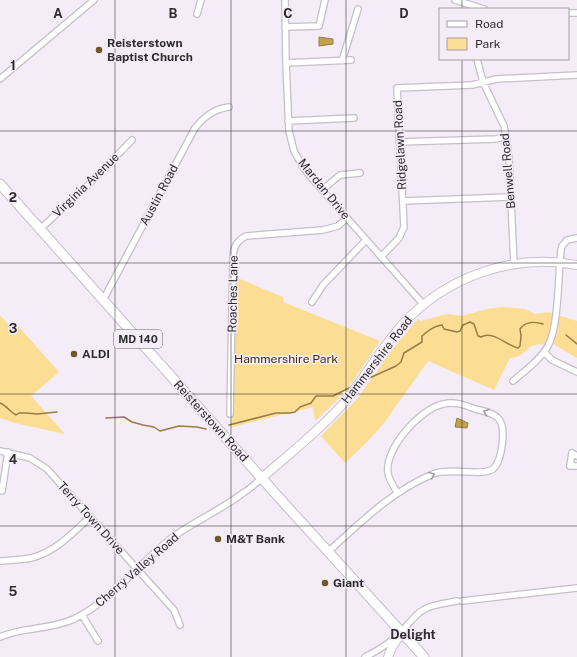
<svg xmlns="http://www.w3.org/2000/svg" width="577" height="657" viewBox="0 0 577 657" font-family="'Public Sans',sans-serif">
	<style>
		.green { fill: #fcdd94 }
		.water { fill: #c4a24d; stroke: #977e44 }
		.lines { fill: none; stroke-linecap: round; stroke-linejoin: round }
		.stream { stroke: #977e44; stroke-width: 1.5 }
		.street-casing { stroke: #c6bec9; stroke-width: 8 }
		.secondary-casing { stroke: #c6bec9; stroke-width: 10 }
		.primary-casing { stroke: #c6bec9; stroke-width: 11 }
		.street { stroke: #fff; stroke-width: 5.5 }
		.secondary { stroke: #fff; stroke-width: 8 }
		.primary { stroke: #fff; stroke-width: 9 }
		.oneway { stroke: #a1a0a1 }
		.grid { fill: none; stroke: #2e2b2f; stroke-width: 1; stroke-opacity: 0.55 }
		.poi-dot { fill: #6d5927; stroke: #f4ecf7; stroke-width: 1.5 }
		.labels { text-anchor: middle; dominant-baseline: central; stroke-width: 3; stroke-linejoin: round; paint-order: stroke }
		.shield { fill: #f4ecf7; stroke: #69656b; stroke-width: 1 }
		.shield-label { font-size: 11px; font-weight: bold; fill: #2e2b2f }
		.poi-label { font-size: 12px; font-weight: bold; fill: #2e2b2f; stroke: #f4ecf7; text-anchor: start }
		.street-label { font-size: 12px; fill: #2e2b2f; stroke: #f4ecf7 }
		.park-label { font-size: 12px; fill: #3e2f09; stroke: #f4ecf7 }
		.neighbourhood-label { font-size: 13px; font-weight: bold; fill: #322c35; stroke: #f4ecf7 }
		.grid-label { font-size: 13px; text-anchor: middle; font-weight: bold; fill: #2e2b2f; stroke: #f4ecf7; stroke-width: 3; stroke-linejoin: round; paint-order: stroke }
	</style>
	<rect width="100%" height="100%" fill="#f4ecf7"/>
	<!-- green -->
	<path class="green" d="M235,277L283,297V302L380,341L350,385L334,403L315,421L313,407L232,427Z
		M502,307L525,309L535,314L548,312L577,321V358L550,342C545,346 541,343 535,345C525,348 524,357 510,358L494,390L428,361L384,423L368,441L345,463L321,436L357,399L394,347L418,319L421,321L447,314L462,316L487,309Z
		M0,315L13,330L18,326L59,372L31,396L65,434L15,423L0,418Z"/>
	<!-- water -->
	<path class="water" d="M319,37L333,39V44L319,46Z
		M457,418L468,423L467,428L455,427Z"/>
	<g class="lines">
		<!-- stream -->
		<path class="stream" d="M566,335L577,344
			M365,380L396,366L401,362L404,353L422,342V336C429,330 434,326 442,325L444,329L457,332L460,331L463,325L470,322L474,324L478,336L481,337C493,330 507,346 518,348L520,346L521,336L520,329C525,322 534,321 543,324
			M0,403C7,406 10,412 16,415L19,413H25L37,414L57,412
			M106,418L124,417L132,422L143,425L154,427L160,431L179,426L197,427L206,429
			M229,425L276,413H290L295,412L300,407L311,403L316,396H333L351,387"/>
		<!-- street casing -->
		<g class="street-casing">
			<path id="street" d="M285,0L286,63L289,131L294,151L303,167L309,175L423,304
				M455,0L484,9
				M568,13H577
				M197,14L201,0
				M285,27L319,26L325,0
				M477,59L483,82L504,126L506,136L509,159L514,264
				M342,61L358,9
				M286,63L351,60
				M0,79L94,0
				M288,121L354,118
				M399,142L496,139L506,136
				M322,190L340,175L360,173
				M403,201L510,197
				M40,229L84,189L132,140
				M381,257L399,238L404,227L397,88L472,85L496,79L577,75
				M103,300L195,128C205,116 214,109 229,107
				M312,302L323,285L366,240
				M544,352L552,360L577,372
				M513,381C526,370 540,360 548,346C559,326 558,275 561,250L562,246L567,240L577,238
				M230,414L233,256C234,246 237,241 246,236L323,230L338,226L347,218
				M0,451L30,458L47,469L174,610L180,625
				M577,456L572,453L570,466H577
				M2,491L8,452
				M329,551C361,522 392,491 433,474C449,467 483,477 493,469C502,461 507,427 498,418C492,412 483,411 475,409C465,405 454,401 443,404C420,409 384,449 388,473C389,480 394,487 397,492
				M0,561C10,560 21,560 31,558C55,552 73,533 90,517
				M462,601L577,588
				M82,615L98,641
				M0,637C23,627 50,630 74,619C111,601 137,566 169,540C192,522 220,511 243,493C250,489 256,483 262,478
				M365,657C379,650 392,642 402,631C410,623 415,614 425,609C434,604 447,603 457,601"/>
		</g>
		<!-- secondary casing -->
		<g class="secondary-casing">
			<path id="secondary" d="M262,478C289,454 319,431 343,404C364,379 380,350 401,326C445,277 512,253 577,265
				M388,657L392,647L402,632"/>
		</g>
		<!-- primary casing -->
		<g class="primary-casing">
			<path id="primary" d="M0,184L283,502L424,657"/>
		</g>
		<!-- street -->
		<use href="#street" class="street"/>
		<!-- secondary -->
		<use href="#secondary" class="secondary"/>
		<!-- primary -->
		<use href="#primary" class="primary"/>
	</g>
	<!-- one-way arrows -->
	<defs><path id="oneway-chevron" d="M-2-3.5L2.5 0L-2 3.5" fill="none" stroke-width="1.6" stroke-linecap="round" stroke-linejoin="round"/></defs>
	<g class="oneway">
		<use href="#oneway-chevron" transform="translate(486 412) rotate(-160)"/>
		<use href="#oneway-chevron" transform="translate(432 475) rotate(-23)"/>
	</g>
	<!-- grid -->
	<path class="grid" d="M115,0V657M231,0V657M346,0V657M462,0V9M462,59V657M0,131H577M0,263H577M0,394H577M0,526H577"/>
	<!-- markers -->
	<g class="poi-dot">
		<circle cx="99" cy="50" r="4"/>
		<circle cx="74" cy="354" r="4"/>
		<circle cx="218" cy="539" r="4"/>
		<circle cx="325" cy="583" r="4"/>
	</g>
	<g class="labels">
		<!-- shield labels -->
		<rect class="shield" x="114" y="330" width="48" height="18" rx="3"/>
		<g class="shield-label">
			<text x="138" y="339">MD 140</text>
		</g>
		<!-- poi labels -->
		<g class="poi-label">
			<text x="107" y="43">Reisterstown<tspan x="107" dy="14">Baptist Church</tspan></text>
			<text x="82" y="354">ALDI</text>
			<text x="226" y="539">M&amp;T Bank</text>
			<text x="333" y="583">Giant</text>
		</g>
		<!-- street labels -->
		<g class="street-label">
			<text transform="translate(400 145) rotate(-93)">Ridgelawn Road</text>
			<text transform="translate(508 171) rotate(-95)">Benwell Road</text>
			<text transform="translate(86 185) rotate(-44)">Virginia Avenue</text>
			<text transform="translate(324 189) rotate(51)">Mardan Drive</text>
			<text transform="translate(159 195) rotate(-62)">Austin Road</text>
			<text transform="translate(233 294) rotate(-89)">Roaches Lane</text>
			<text transform="translate(377 360) rotate(-52)">Hammershire Road</text>
			<text transform="translate(211 421) rotate(48)">Reisterstown Road</text>
			<text transform="translate(91 518) rotate(48)">Terry Town Drive</text>
			<text transform="translate(137 570) rotate(-41)">Cherry Valley Road</text>
		</g>
		<!-- park labels -->
		<g class="park-label">
			<text x="286" y="359">Hammershire Park</text>
		</g>
		<!-- neighbourhood labels -->
		<g class="neighbourhood-label">
			<text x="413" y="634">Delight</text>
		</g>
	</g>
	<g class="grid-label">
		<text x="58" y="18">A</text>
		<text x="173" y="18">B</text>
		<text x="288" y="18">C</text>
		<text x="404" y="18">D</text>
		<text x="13" y="70">1</text>
		<text x="13" y="202">2</text>
		<text x="13" y="333">3</text>
		<text x="13" y="464">4</text>
		<text x="13" y="596">5</text>
	</g>
	<!-- legend -->
	<rect x="439" y="8" width="130" height="52" fill="#f4ecf7" stroke="#a59fa7"/>
	<rect x="447" y="21" width="20" height="6" fill="#ffffff" stroke="#a59fa7"/>
	<text x="475" y="28" font-size="12" fill="#2e2b2f">Road</text>
	<rect x="447" y="38" width="20" height="12" fill="#fcdd94" stroke="#a59fa7"/>
	<text x="475" y="48" font-size="12" fill="#2e2b2f">Park</text>
</svg>
